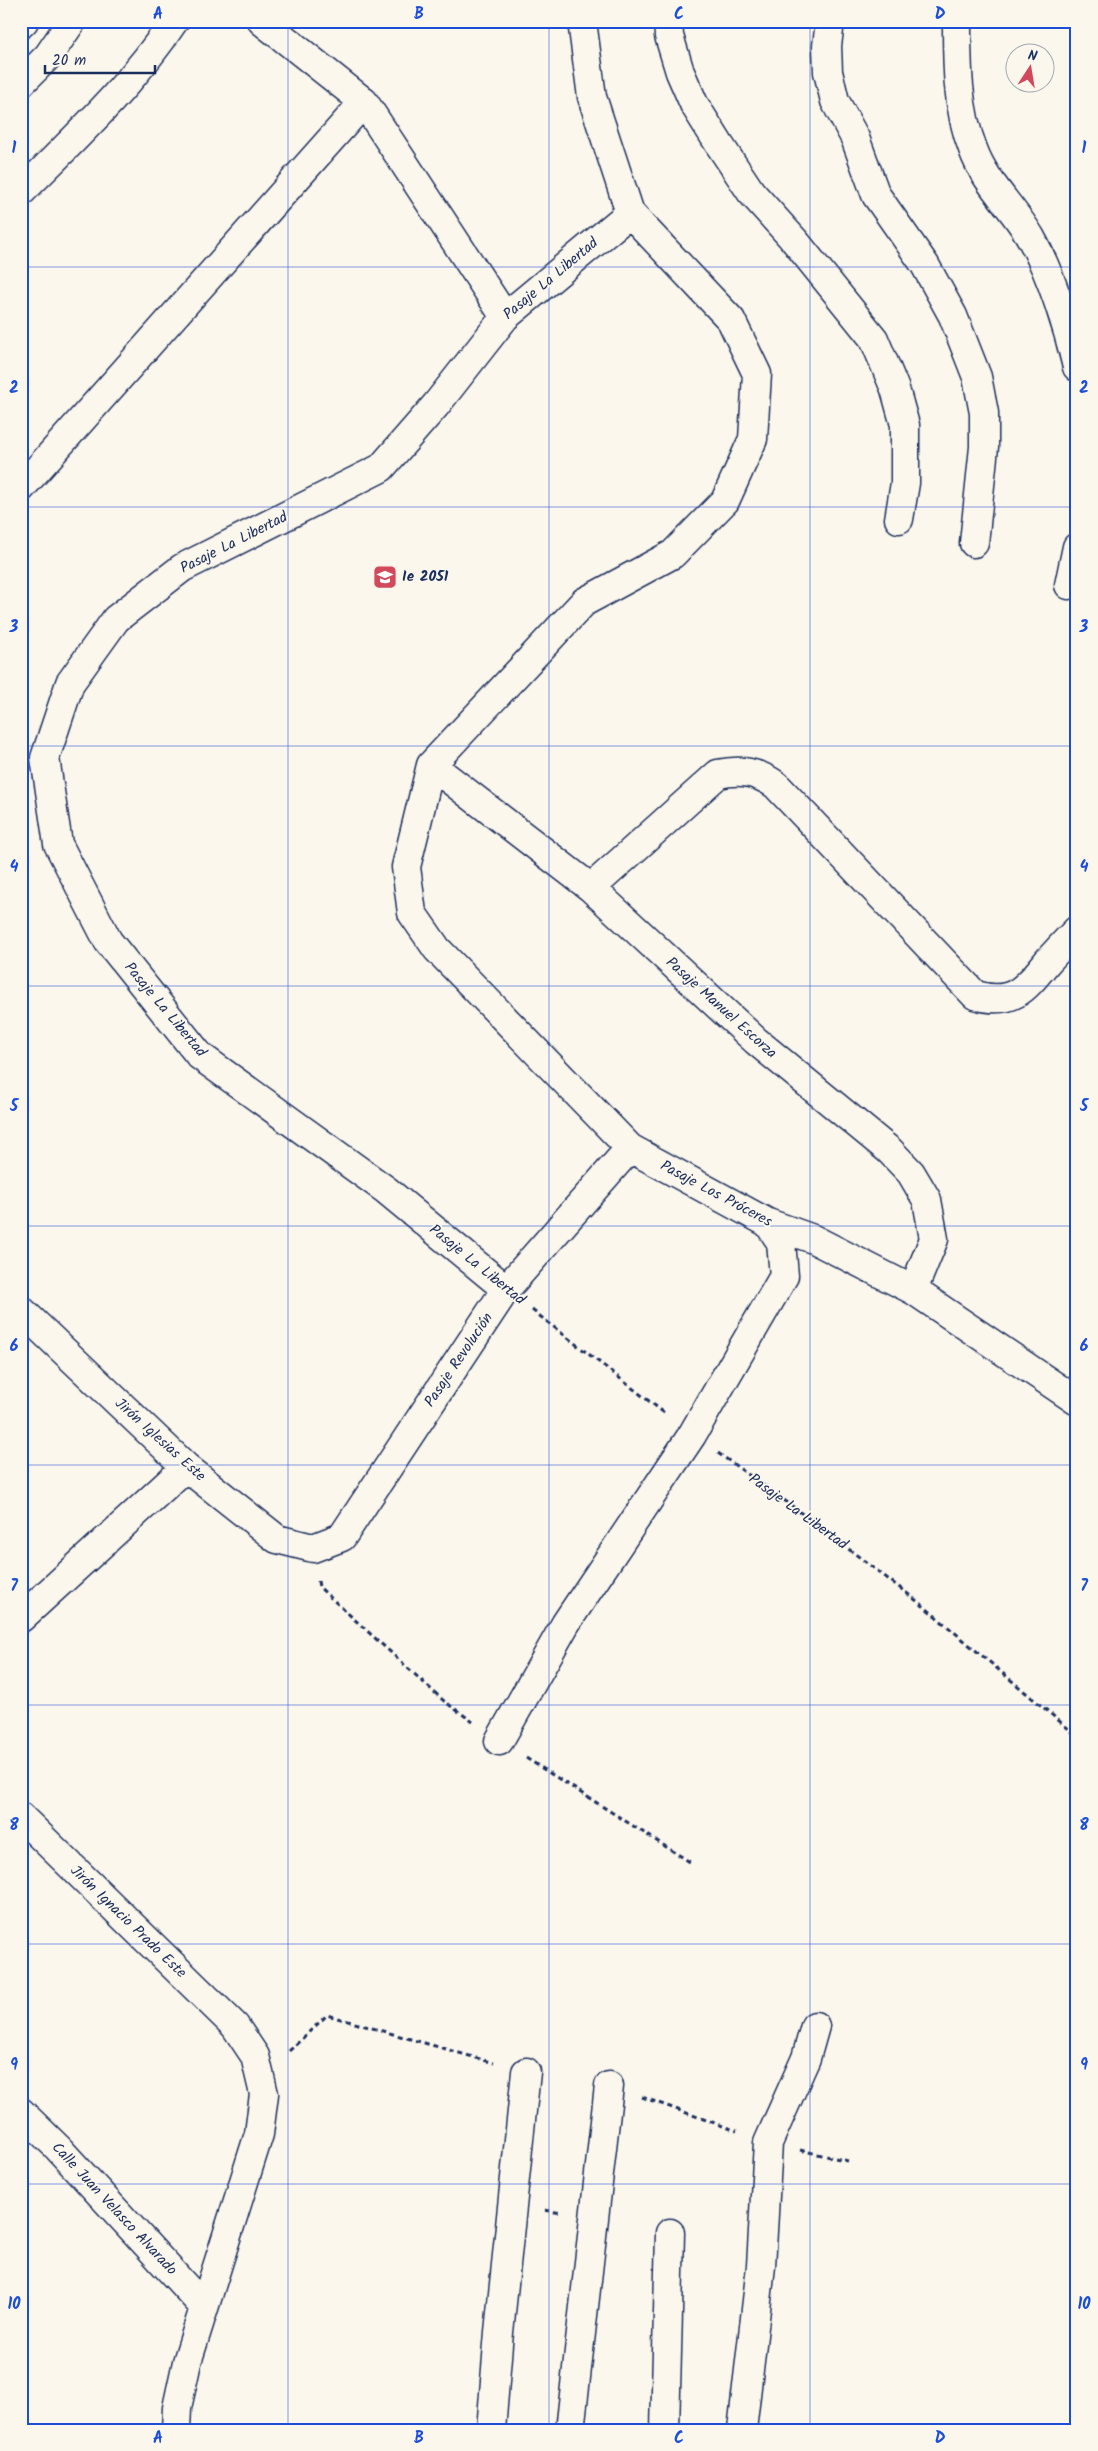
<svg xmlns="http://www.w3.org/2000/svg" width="1098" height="2451" viewBox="0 0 1098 2451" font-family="Kalam,sans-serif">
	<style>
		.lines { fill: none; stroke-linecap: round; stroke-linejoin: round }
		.minor-casing { stroke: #1b2f5e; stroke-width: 31 }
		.highway-casing { stroke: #1b2f5e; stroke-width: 31 }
		.path { stroke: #1b2f5e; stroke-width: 3; stroke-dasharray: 5 4; stroke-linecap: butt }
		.minor { stroke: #fbf7ec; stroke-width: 28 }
		.highway { stroke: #fbf7ec; stroke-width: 28 }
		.grid { fill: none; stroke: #1d4ed8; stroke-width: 1; stroke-opacity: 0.55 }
		.labels { text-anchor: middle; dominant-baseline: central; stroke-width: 4; stroke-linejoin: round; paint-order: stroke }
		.street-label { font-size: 15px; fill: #1b2f5e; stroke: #fbf7ec }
		.poi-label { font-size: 15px; font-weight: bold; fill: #1b2f5e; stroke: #fbf7ec; text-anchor: start }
		.neatline { fill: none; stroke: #1d4ed8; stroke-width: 2 }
		.grid-label { font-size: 16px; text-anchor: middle; font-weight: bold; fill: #1d4ed8 }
	</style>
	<rect width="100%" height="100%" fill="#fbf7ec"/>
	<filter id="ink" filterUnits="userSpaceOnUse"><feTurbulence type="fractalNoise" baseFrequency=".02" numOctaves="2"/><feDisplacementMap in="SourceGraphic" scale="10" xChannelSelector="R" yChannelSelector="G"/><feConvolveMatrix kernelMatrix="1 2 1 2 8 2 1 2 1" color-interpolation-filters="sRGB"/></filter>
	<g filter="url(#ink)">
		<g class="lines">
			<!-- minor casing -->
			<g class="minor-casing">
				<path id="minor" d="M262,21L364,102L505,317
					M582,21L592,97L630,213L731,320L757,374L753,439L725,501L673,554L584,602L431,765L406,867L412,913L437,949L630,1148L768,1223L813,1239L913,1290L1077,1401
					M668,21L669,36L680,72L694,104L719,144L751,192L795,241L874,339L895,389L905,425V483L899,519
					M830,21L827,46L828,72L835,101L855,138L876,195L925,265L953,316L977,377L984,413V447L974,543
					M957,21C957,64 957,109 973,149C985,183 1014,208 1031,238C1051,274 1068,328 1077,367
					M21,192C75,138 132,85 174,21
					M21,488L364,102
					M1069,585L1077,547
					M431,765L591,888L756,1041L890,1151L911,1173L927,1200L934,1239L913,1290
					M591,888L718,774C741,769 757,772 776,785L975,995C1013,1006 1025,989 1047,962C1057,951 1067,940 1077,930
					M506,1289L386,1190L200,1056L108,941L58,844L45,758L70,683L116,619L182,568L381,468L436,405L505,317L630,213
					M21,1310L186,1467L277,1539L313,1548L342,1537L506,1289L630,1148
					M21,1618L186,1467
					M499,1741L566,1623L692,1435L784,1276L781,1242L768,1223
					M21,1817L235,2026L255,2056L264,2094L259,2134L187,2362L177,2408L176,2430
					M21,2112L58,2148L204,2307
					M491,2430L499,2332L526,2072
					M570,2430L609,2086
					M665,2430L670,2233
					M742,2430L761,2266L768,2143L806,2058L815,2026"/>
			</g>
			<!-- highway casing -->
			<g class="highway-casing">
				<path id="highway" d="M21,24L24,21
					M21,83L48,56L72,21"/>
			</g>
			<!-- path -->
			<path class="path" d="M532,1310L667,1415
				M718,1453L788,1503L921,1604L1077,1736
				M318,1581L319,1587L444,1701L473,1722
				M526,1758L690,1862
				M289,2051L327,2015L494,2063
				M642,2097L737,2131
				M800,2150L848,2161
				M545,2210L561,2213"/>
			<!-- minor -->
			<use href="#minor" class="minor"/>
			<!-- highway -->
			<use href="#highway" class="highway"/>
		</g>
	</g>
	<!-- grid -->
	<path class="grid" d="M288,21V2430M549,21V2430M810,21V2430M21,267H1077M21,507H1077M21,746H1077M21,986H1077M21,1226H1077M21,1465H1077M21,1705H1077M21,1944H1077M21,2184H1077"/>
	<!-- icons -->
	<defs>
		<g id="school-square" transform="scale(1.25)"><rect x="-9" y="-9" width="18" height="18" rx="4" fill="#d1495b" stroke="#fbf7ec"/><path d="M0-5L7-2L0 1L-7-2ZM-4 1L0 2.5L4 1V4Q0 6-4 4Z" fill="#fff"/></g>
	</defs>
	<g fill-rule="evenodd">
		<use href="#school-square" x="385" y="577"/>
	</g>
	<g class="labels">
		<!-- street labels -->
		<g class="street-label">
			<text transform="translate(551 279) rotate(-40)">Pasaje La Libertad</text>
			<text transform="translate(234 543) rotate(-27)">Pasaje La Libertad</text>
			<text transform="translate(721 1008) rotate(42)">Pasaje Manuel Escorza</text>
			<text transform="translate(165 1010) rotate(50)">Pasaje La Libertad</text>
			<text transform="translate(716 1194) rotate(28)">Pasaje Los Próceres</text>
			<text transform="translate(477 1265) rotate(39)">Pasaje La Libertad</text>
			<text transform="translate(459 1360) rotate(-56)">Pasaje Revolución</text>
			<text transform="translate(160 1440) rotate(42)">Jirón Iglesias Este</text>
			<text transform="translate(798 1512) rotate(36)">Pasaje La Libertad</text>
			<text transform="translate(128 1922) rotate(44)">Jirón Ignacio Prado Este</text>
			<text transform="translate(114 2209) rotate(47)">Calle Juan Velasco Alvarado</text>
		</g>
		<!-- poi labels -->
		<g class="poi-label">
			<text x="402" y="577">Ie 2051</text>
		</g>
	</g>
	<!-- margin -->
	<rect width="1098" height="2451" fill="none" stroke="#fbf7ec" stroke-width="55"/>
	<!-- north arrow -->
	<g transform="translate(1030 68) rotate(12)"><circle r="24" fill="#fbf7ec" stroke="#a1a7b3"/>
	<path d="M0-4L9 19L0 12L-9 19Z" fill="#d1495b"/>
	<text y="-8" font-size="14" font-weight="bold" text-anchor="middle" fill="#1b2f5e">N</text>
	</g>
	<!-- scale -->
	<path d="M45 65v8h110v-8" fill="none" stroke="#1b2f5e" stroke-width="2.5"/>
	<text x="52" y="65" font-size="15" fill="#1b2f5e" stroke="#fbf7ec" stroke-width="4" paint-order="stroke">20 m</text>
	<rect x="28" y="28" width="1042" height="2396" class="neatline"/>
	<g class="grid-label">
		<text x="158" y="19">A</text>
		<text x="419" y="19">B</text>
		<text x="679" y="19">C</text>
		<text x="940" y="19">D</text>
		<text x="14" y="153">1</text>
		<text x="1084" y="153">1</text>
		<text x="14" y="393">2</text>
		<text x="1084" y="393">2</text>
		<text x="14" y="632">3</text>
		<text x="1084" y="632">3</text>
		<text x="14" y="872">4</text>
		<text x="1084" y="872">4</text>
		<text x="14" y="1111">5</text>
		<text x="1084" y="1111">5</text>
		<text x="14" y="1351">6</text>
		<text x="1084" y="1351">6</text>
		<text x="14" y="1591">7</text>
		<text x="1084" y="1591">7</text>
		<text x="14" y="1830">8</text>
		<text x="1084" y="1830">8</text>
		<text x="14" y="2070">9</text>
		<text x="1084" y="2070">9</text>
		<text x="14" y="2309">10</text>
		<text x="1084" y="2309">10</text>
		<text x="158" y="2443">A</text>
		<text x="419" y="2443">B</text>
		<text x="679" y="2443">C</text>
		<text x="940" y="2443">D</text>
	</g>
</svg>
